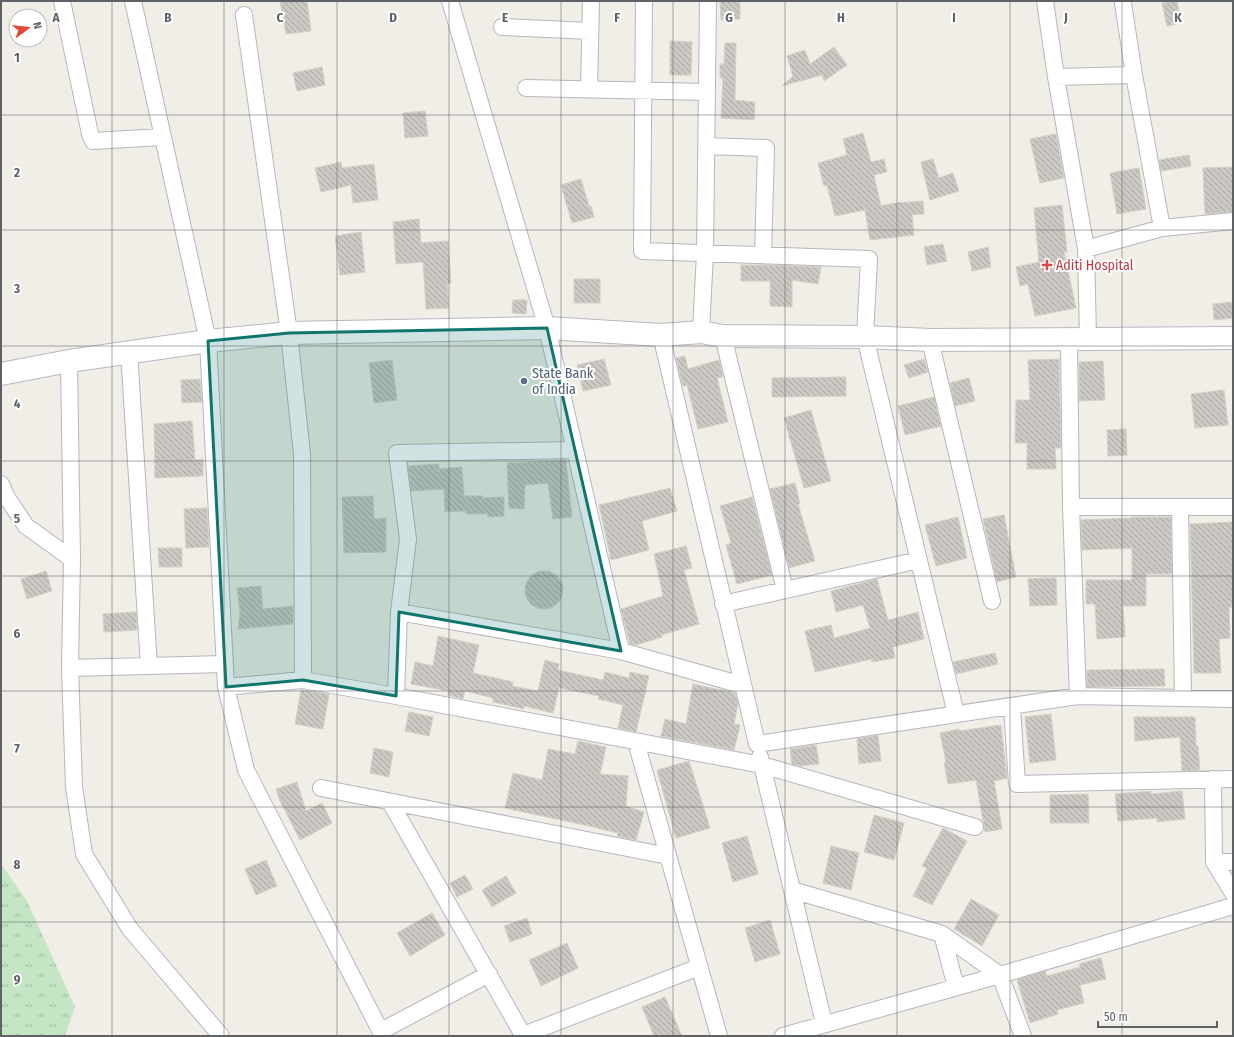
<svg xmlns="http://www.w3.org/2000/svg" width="1234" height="1037" viewBox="0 0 1234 1037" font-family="'Fira Sans Condensed',sans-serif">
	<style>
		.grass { fill: url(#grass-tufts) }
		.building { fill: url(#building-back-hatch); stroke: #d5d0c5 }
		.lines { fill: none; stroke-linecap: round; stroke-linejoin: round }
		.street-casing { stroke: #b4b7bb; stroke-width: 18 }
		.secondary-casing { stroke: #b5b9bd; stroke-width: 24 }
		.street { stroke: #fff; stroke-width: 16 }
		.secondary { stroke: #fff; stroke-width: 22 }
		.marked { fill: #0f766e; fill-opacity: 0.2; stroke: #0f766e; stroke-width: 3; stroke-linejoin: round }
		.grid { fill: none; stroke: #5e6266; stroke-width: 1; stroke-opacity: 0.55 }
		.health-dot { fill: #e0444e; stroke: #fff; stroke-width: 1.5 }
		.service-dot { fill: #5c6f8a; stroke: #fff; stroke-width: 1.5 }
		.labels { text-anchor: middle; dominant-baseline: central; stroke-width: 4; stroke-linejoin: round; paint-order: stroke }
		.health-label { font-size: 14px; fill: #be3a42; stroke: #fff; text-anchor: start }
		.service-label { font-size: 14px; fill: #4e5e75; stroke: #fff; text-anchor: start }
		.grid-label { font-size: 13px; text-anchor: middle; font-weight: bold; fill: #5e6266; stroke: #fff; stroke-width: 4; stroke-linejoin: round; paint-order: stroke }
	</style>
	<defs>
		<pattern id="grass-tufts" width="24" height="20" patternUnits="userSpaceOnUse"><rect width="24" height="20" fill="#c4e6c4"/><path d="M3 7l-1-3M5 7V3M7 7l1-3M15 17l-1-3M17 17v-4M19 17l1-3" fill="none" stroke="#a2bea3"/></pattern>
		<pattern id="building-back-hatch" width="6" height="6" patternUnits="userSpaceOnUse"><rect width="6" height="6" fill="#ccc9c4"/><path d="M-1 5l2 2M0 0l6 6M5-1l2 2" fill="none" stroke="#a9a7a3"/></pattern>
	</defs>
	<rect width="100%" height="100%" fill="#f0eee7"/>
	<!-- grass -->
	<path class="grass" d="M1,864L27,901L75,1007L65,1036H1Z"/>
	<!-- building -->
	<path class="building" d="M280,1H307L311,31L286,34Z
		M720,1H740V19L721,20Z
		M1177,1L1181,23L1167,26L1162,3Z
		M670,41L692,42L691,75H670Z
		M725,43H736L735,100L755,102L754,120L721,118L723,78H720V64H724Z
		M834,47L847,65L824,81L822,75L782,86L793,76L787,56L805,50L810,64Z
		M322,67L325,85L297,91L293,73Z
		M425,111L428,136L405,138L403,113Z
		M863,133L871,162L884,159L887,172L874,175L881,206L895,203L923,201L924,214L912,215L914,235L870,240L865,210L835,216L827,185L824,186L818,163L847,155L843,139Z
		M1056,134L1064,178L1040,183L1030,139Z
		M1189,155L1191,166L1161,171L1159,160Z
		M933,159L939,178L953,173L959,191L930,200L921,162Z
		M341,162L342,168L374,164L378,200L353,203L351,185L321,192L315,168Z
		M1233,167V212L1205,214L1203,168Z
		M1139,168L1146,209L1117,214L1110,173Z
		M581,179L589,206H591L594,217L572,223L561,185Z
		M1062,205L1067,252H1064L1076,308L1035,316L1028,284L1020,286L1016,267L1039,262L1034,208Z
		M419,219L421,243L448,241L451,283L447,284L449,308L426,309L423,262L396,264L393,222Z
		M361,232L365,272L340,275L335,236Z
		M943,244L947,261L927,265L924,247Z
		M988,247L991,267L972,271L968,252Z
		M741,265H768L821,267L818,284L792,280V307L770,306V281H741Z
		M574,279H600V303H574Z
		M513,300H527L526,314L512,313Z
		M1233,302V318L1214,320L1213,304Z
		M685,356L688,369L719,360L723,377L717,378L728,422L698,429L687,385L683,386L676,358Z
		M604,359L611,385L583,391L577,365Z
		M924,359L928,372L909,378L904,365Z
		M1059,359L1061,448H1055L1056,469H1027V443H1015L1016,400H1030L1028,360Z
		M392,360L397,400L374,403L369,363Z
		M1103,361L1105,400L1079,401V362Z
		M846,377V396L772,397V378Z
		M969,378L975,401L955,406L950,383Z
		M200,379L202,402L182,403L181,380Z
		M1224,390L1228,425L1195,428L1191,394Z
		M934,397L941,426L905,435L898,406Z
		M811,410L831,481L804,488L784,418Z
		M192,421L195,460L203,459V476L155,478L154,424Z
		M1126,429L1127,455L1108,456L1107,430Z
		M566,460L572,517L553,519L548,483L525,485L524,509L509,508L507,463Z
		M439,464V469L462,467L464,496H483V498L504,497V516L488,517V514H466V511L445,512L444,489L411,491L408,466Z
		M795,483L800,504H798L815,561L789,568L770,489Z
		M670,488L677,511L642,521L649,550L611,560L599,505Z
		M373,496L374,519L386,518V552L344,553L342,497Z
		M752,497L772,575L737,584L726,545L731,543L720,506Z
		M207,508L209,547L186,548L184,509Z
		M1004,515L1016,577L997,582L983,519Z
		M958,517L967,558L936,566L925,525Z
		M1132,517H1171L1172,574H1146V606H1123L1125,637L1097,639L1095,604H1086V580H1132V548L1082,550L1081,520L1132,518Z
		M1233,522V550H1232L1233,607H1229L1230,638L1219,639L1221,673H1194L1190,524Z
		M686,546L692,568L684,570L699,624L661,635L662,637L636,645L630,644L621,609L663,596L654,554Z
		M158,548H182V567H159Z
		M46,571L52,591L27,599L21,579Z
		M525 590a19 19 0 1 1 38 0a19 19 0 1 1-38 0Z
		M1042,578H1056L1057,605L1030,606L1028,579Z
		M877,579L888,620L918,612L924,639L893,647L895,658L872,662V659L815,672L805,631L831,625L834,638L870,628L863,605L836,612L831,591Z
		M261,586L263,609L293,606V624L238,629L240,614L237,588Z
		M136,612L137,630L104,632L103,614Z
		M438,636L479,645L473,673L513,682L512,686L538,691L545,660L559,664L558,670L603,680L605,672L629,678L630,672L649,676L636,732L618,728L623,705L598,699L599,696L559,688L553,713L524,706V709L493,702V698L465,691L463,699L459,698L448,695L449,691L411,684L415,662L433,666Z
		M995,653L998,664L956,674L953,662Z
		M1164,669L1165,686L1087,687V670Z
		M693,684L735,693L738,703L734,724L740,725L734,750L661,736L665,719L686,724Z
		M301,690L329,694L323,729L295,724Z
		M409,712L433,717L429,736L405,731Z
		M1051,714L1056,760L1030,763L1025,717Z
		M1134,717H1195L1196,746H1198L1200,770L1182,771L1180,737L1135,741Z
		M1001,725L1007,778L994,781L1002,829L985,832L976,780L948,784L944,763L946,762L940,733L959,729V731Z
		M878,735L881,761L859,764L857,739Z
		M578,741L606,747L600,774L628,776L626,806L644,812L636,840L617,836L618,833L589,826L505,808L513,773L542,780L548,749L575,754Z
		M816,745L819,764L800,766L792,764L790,749Z
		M374,748L393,752L389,777L370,773Z
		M689,761L710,828L676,838L657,770Z
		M297,782L306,811L322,803L332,823L300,840L280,801L276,789Z
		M1151,791V794L1182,791L1185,819L1157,822V818L1118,821L1115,794Z
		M1088,794L1089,823H1050V795Z
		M874,815L904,823L894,860L864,852Z
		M943,828L967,841L932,905L913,896L927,868L922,866Z
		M747,836L758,874L733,882L722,843Z
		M831,846L859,853L851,890L823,883Z
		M266,860L277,886L256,895L245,869Z
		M465,875L473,889L457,897L450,883Z
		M506,876L516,893L492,907L482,890Z
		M971,899L999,915L982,946L954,929Z
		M432,913L445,935L410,956L397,933Z
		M527,918L532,934L510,942L504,926Z
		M770,920L780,954L755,962L745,928Z
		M567,943L578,968L541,986L529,960Z
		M1101,958L1106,979L1080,985L1084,1003L1057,1010L1058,1014L1030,1023L1017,980L1045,971L1047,976L1080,967L1079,964Z
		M665,997L682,1036H654L642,1007Z"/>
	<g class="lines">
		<!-- street casing -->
		<g class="street-casing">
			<path id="street" d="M62,1L90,134L93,141L162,137
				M133,1L208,341L226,687L303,680L302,454L289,333L244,15
				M450,1L547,328L621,651L742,685
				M644,1L642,251L869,259L865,337L956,714
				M1045,1L1056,77L1086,249L1088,338
				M1123,3L1134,75L1162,228L1233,221
				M502,27L590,31
				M1056,77L1134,75
				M526,88L707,92
				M589,89L591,1
				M706,146L766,148L763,255
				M1086,249L1162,228
				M701,332L705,253L708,1
				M661,335L757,744L1078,696L1233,699
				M723,336L785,590
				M1069,338L1071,507L1078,696
				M930,340L992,601
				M129,352L149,666
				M69,361L72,559L70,668L74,787L84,854L130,929L221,1036
				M1,484L6,496L26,526L72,559
				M1071,507H1233
				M1180,507L1183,698
				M723,604L919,560
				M399,612L408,539L397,453L575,450
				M70,668L224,664
				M303,680L396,696L762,765L975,827
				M226,687L246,770L383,1036
				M396,696L399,612L621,651
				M1012,706L1017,784L1233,779
				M636,742L719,1036
				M760,757L824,1023
				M1213,779L1214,862L1233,893
				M321,788L668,856
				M390,802L523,1035
				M1214,862H1233
				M792,890L942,934L956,987
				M942,934L1000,975L1023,1036
				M381,1031L489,974
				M521,1036L699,967
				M783,1036L1000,975L1233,906"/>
		</g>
		<!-- secondary casing -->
		<g class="secondary-casing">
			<path id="secondary" d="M1,374L69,361L208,341L289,333L547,328L661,335L701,332L723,336L865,337L930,340L1233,338"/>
		</g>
		<!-- street -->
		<use href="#street" class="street"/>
		<!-- secondary -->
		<use href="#secondary" class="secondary"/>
	</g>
	<!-- marked area -->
	<path class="marked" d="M547,328L621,651L399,612L396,696L303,680L226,687L208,341L289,333Z"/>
	<!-- grid -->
	<path class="grid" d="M112,1V1036M224,1V1036M337,1V1036M449,1V1036M561,1V1036M673,1V1036M785,1V1036M897,1V1036M1010,1V1036M1122,1V1036M1,115H1233M1,230H1233M1,346H1233M1,461H1233M1,576H1233M1,691H1233M1,807H1233M1,922H1233"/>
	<!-- markers -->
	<path class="health-dot" d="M1045 259h4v4h4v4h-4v4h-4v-4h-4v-4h4z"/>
	<circle class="service-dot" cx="524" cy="381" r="4"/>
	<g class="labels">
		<!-- health labels -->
		<g class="health-label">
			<text x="1056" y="265">Aditi Hospital</text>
		</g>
		<!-- service labels -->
		<g class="service-label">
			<text x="532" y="373">State Bank<tspan x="532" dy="16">of India</tspan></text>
		</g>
	</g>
	<g class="grid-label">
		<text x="56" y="22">A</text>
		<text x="168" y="22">B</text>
		<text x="280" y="22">C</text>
		<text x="393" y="22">D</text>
		<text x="505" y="22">E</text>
		<text x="617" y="22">F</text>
		<text x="729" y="22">G</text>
		<text x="841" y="22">H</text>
		<text x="954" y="22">I</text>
		<text x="1066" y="22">J</text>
		<text x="1178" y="22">K</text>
		<text x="17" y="62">1</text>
		<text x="17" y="177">2</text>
		<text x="17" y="293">3</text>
		<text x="17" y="408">4</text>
		<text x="17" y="523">5</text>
		<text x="17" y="638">6</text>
		<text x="17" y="753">7</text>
		<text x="17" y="869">8</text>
		<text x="17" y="984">9</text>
	</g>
	<!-- border -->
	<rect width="1234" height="1037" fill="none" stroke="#5e6266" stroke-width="4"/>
	<!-- north arrow -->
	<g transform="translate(28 28) rotate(75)"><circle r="19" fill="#ffffff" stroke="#bfc0c2"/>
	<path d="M0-3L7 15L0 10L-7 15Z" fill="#e64636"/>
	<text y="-6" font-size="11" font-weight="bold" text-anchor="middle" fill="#5e6266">N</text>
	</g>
	<!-- scale -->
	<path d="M1098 1021v6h119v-6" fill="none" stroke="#5e6266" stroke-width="2"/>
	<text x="1104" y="1021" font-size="12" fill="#5e6266" stroke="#ffffff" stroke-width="3" paint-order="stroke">50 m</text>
</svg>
